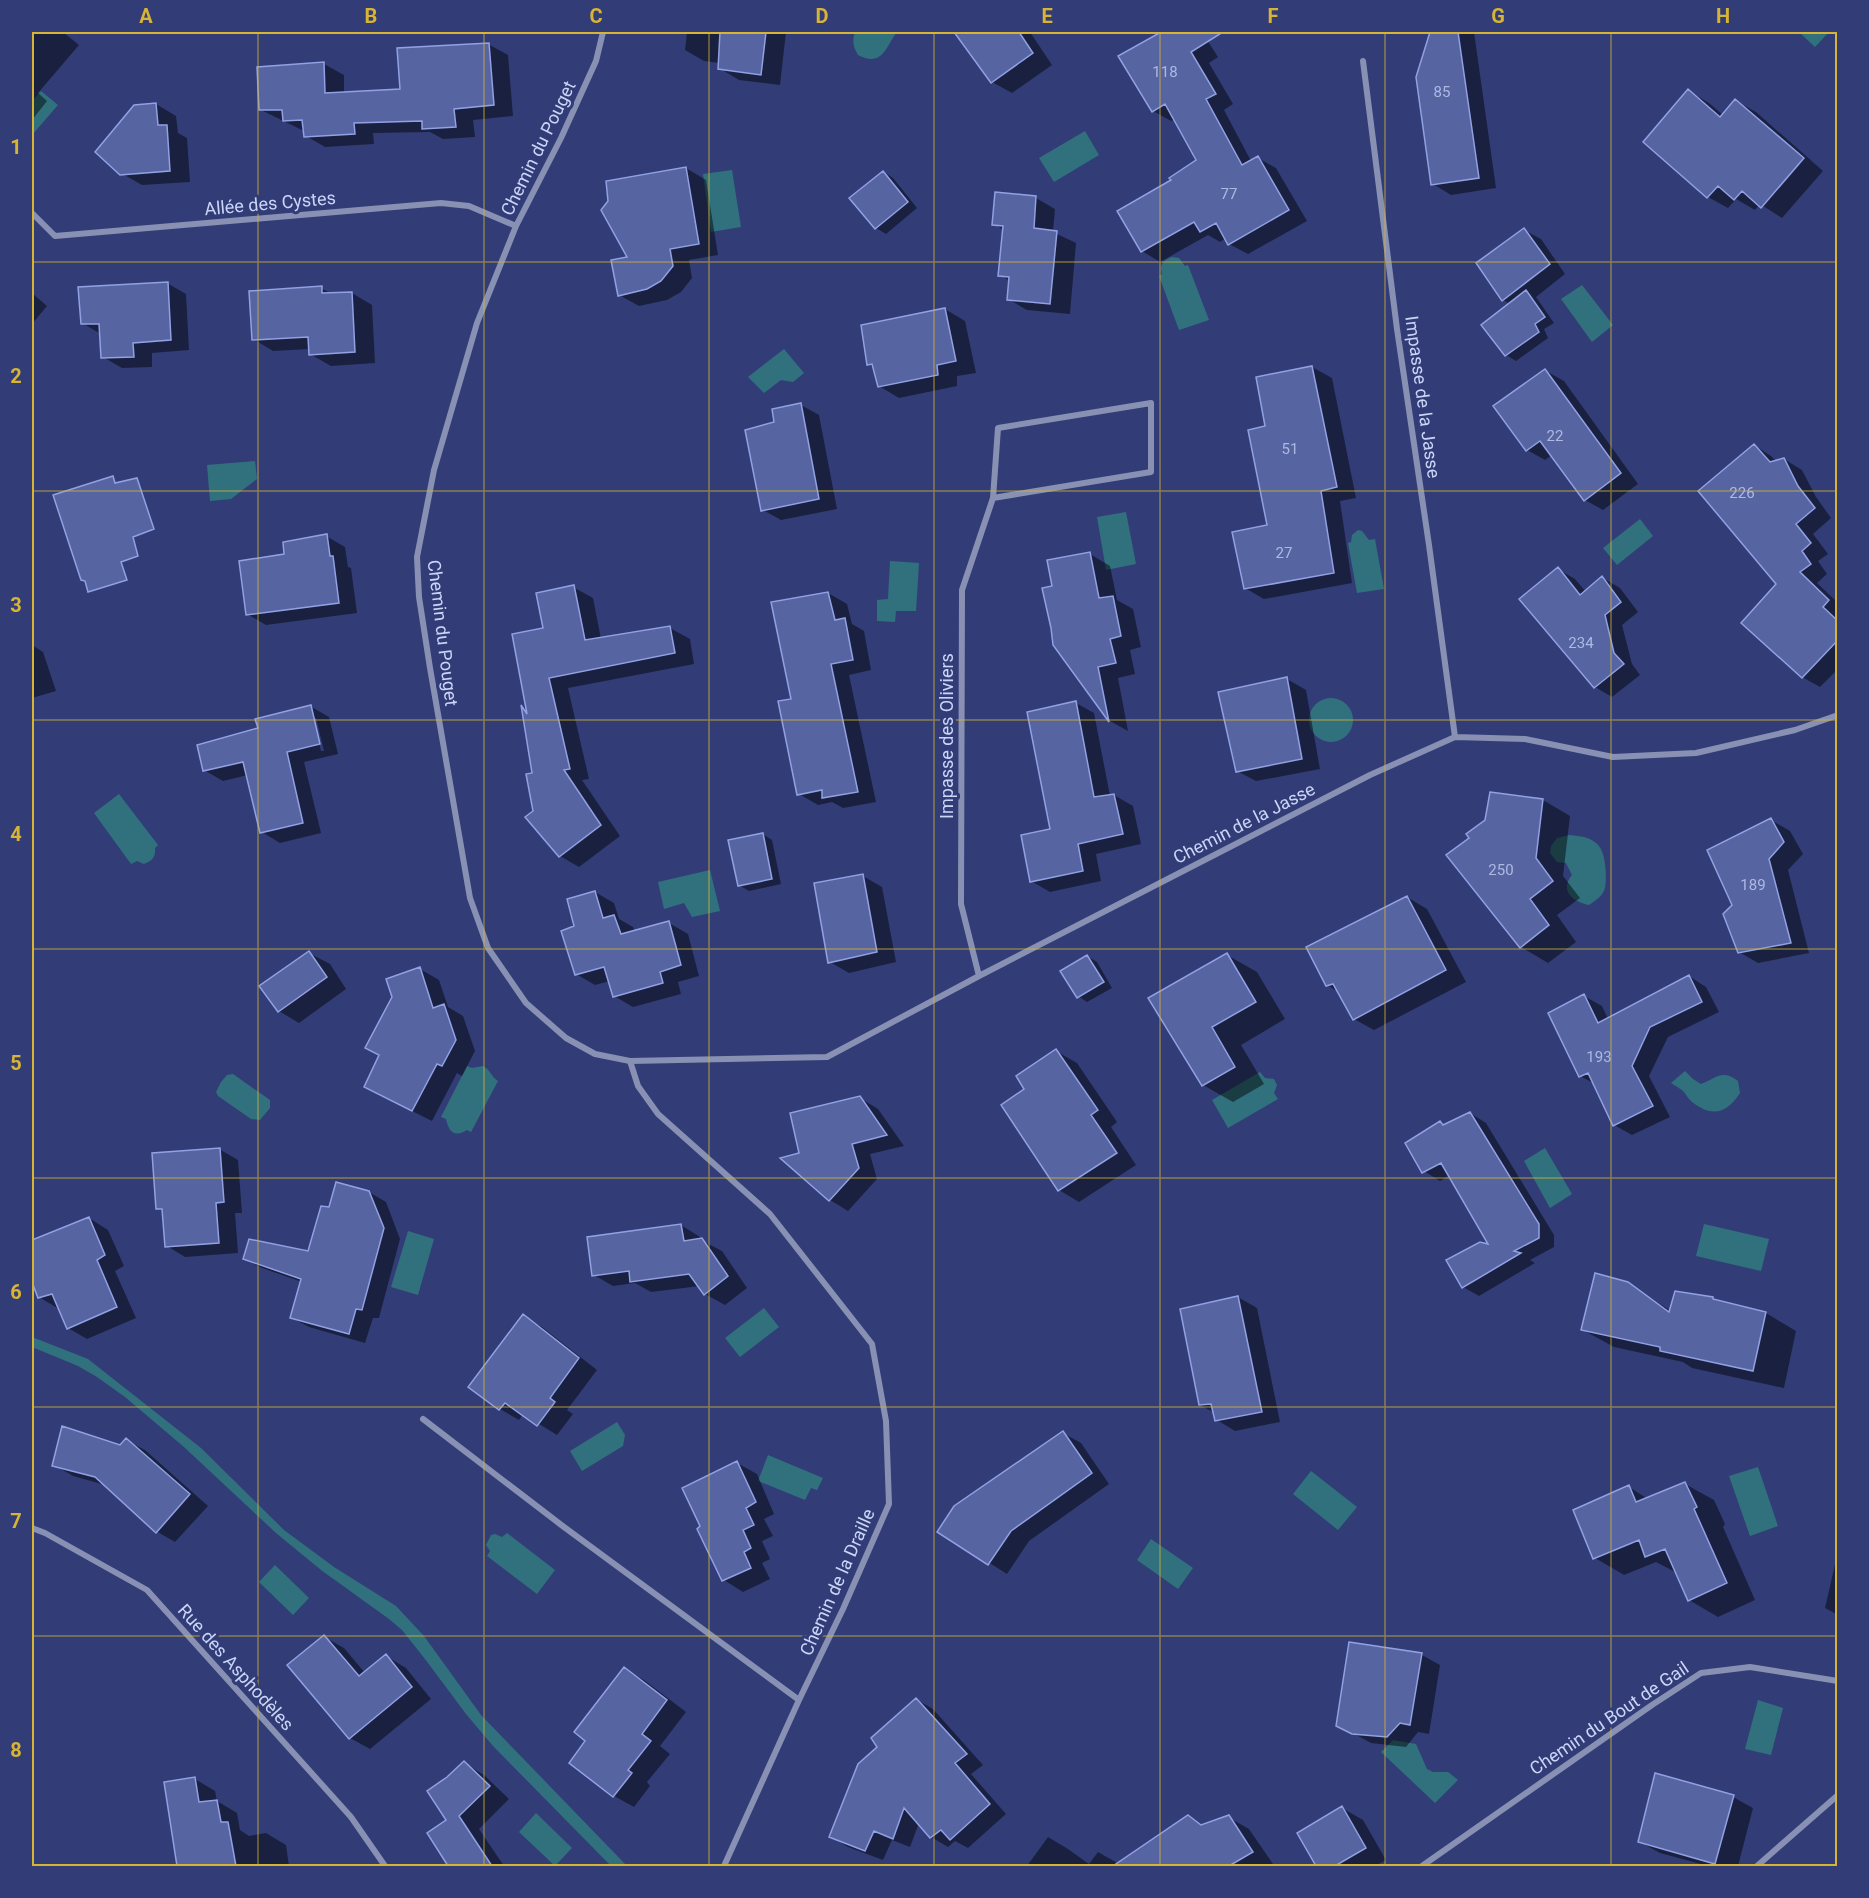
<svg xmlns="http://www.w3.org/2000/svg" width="1869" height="1898" viewBox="0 0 1869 1898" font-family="Roboto,sans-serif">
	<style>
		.water { fill: #31717e }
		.shadow { fill: #0007; fill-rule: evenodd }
		.building { fill: #5664a2; stroke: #91a1e4; stroke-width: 1.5 }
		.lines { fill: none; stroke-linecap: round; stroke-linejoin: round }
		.street { stroke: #8891b3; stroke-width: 6 }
		.grid { fill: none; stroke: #d7b434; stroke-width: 1.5; stroke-opacity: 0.55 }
		.labels { text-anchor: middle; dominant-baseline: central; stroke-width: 6; stroke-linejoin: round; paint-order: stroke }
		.number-label { font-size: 15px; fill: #aeb9e2 }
		.street-label { font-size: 18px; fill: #cbd5f8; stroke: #323d77 }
		.neatline { fill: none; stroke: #d7b434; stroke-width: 2 }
		.grid-label { font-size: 20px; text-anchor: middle; font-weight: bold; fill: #d7b434 }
	</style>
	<rect width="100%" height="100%" fill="#323d77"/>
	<!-- water -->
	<path class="water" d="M855,32H897C886,46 883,68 858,55C853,47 852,41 855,32Z
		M1799,32H1829L1815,47Z
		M41,91L58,105L32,135V101Z
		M1085,131L1099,155L1054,182L1039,158Z
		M732,170L741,227L711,232L703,174Z
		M1172,257L1179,258L1185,266L1188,265L1209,320L1179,330L1159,276L1162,274C1159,265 1163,260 1172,257Z
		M1582,285L1613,325L1592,342L1561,299Z
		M784,349L804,373L793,382L781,380L764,393L748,377Z
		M255,461L257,479L231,499L210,501L207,465Z
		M1126,512L1136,564L1106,570L1097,517Z
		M1640,519L1653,536L1617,565L1603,548Z
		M1358,530L1362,531L1369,540L1375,539L1384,589L1357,593L1348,543L1351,542L1352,535Z
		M890,561L919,563L916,611H896L895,622L877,621V600L888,599Z
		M1309 720a22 22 0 1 1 44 0a22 22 0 1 1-44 0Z
		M119,794L158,845L155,848C156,857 152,861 144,864L137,861L131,864L94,813Z
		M1569,835C1578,836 1588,836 1596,843C1606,850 1607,876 1605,888C1603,896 1596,900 1589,905C1573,902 1559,891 1572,875L1566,863L1557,862L1550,853L1551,846L1557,838Z
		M710,870L720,911L692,917L684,903L664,909L658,882Z
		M467,1066L472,1068L483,1066C491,1070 491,1077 498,1081L471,1132L467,1130C454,1138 449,1132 446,1119L441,1117Z
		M1685,1071L1693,1079L1701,1084C1717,1078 1722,1069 1738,1081L1740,1093C1727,1113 1713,1118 1692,1102C1688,1099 1687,1095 1683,1091C1680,1088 1675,1086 1671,1083Z
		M1260,1072L1265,1078L1274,1079L1277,1085L1274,1093L1278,1099L1228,1128L1212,1100Z
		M233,1074L270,1100V1108L260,1120L251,1119L218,1096L216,1092L221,1082L227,1075Z
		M1545,1148L1572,1194L1550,1208L1524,1161Z
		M1704,1224L1769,1239L1761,1271L1696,1256Z
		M408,1231L434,1239L418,1295L391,1287Z
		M764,1308L779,1327L740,1357L725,1338Z
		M32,1337L88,1359L201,1448L284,1530L334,1567L396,1606L424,1636L481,1715L627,1866H611L493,1746L466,1714L425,1659L402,1630L389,1619L321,1570L276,1533L184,1447L125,1397L97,1377L78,1366L32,1347Z
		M617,1422L625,1435L623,1446L582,1471L570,1451Z
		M768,1455L823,1478L817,1490L811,1488L805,1500L758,1481Z
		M1758,1467L1778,1526L1750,1536L1729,1476Z
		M1311,1471L1357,1507L1338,1530L1293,1494Z
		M507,1533L555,1570L537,1594L487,1556L490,1551L486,1545L491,1535L495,1534L502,1537Z
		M1151,1539L1193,1568L1178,1589L1137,1560Z
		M275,1565L309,1598L293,1615L259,1582Z
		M1758,1700L1783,1708L1771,1755L1745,1749Z
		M1393,1740L1416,1744L1427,1769L1433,1772H1448L1458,1780L1435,1803L1381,1752Z
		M536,1813L572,1848L555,1866L519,1832Z"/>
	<!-- shadow -->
	<path class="shadow" d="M32,32H63L79,45L38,93L47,101L32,120Z
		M687,32H786L780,85L739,80L719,68V63L704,61L685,50Z
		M956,32H1030L1052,65L1012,93L992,82Z
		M1164,32H1202L1218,57L1209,63L1233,104L1224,110L1251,161L1258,158L1276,168L1307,221L1248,254L1229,244L1226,238L1220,242L1208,235L1160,262L1142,251L1173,181L1198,161L1175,119L1171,121L1153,111L1120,57Z
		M1432,32H1474L1496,188L1451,195L1433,184L1417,77Z
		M488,44L508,55L513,116L473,120L475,137L443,139L430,132L373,133L374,144L325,147L306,136L304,131L261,110L324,64L344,75V94L402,90Z
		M1689,91L1709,103L1723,115L1736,101L1756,112L1823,171L1782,218L1760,204L1755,210L1736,199L1728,208L1708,197Z
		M156,104L176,116L178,133L187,138L190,182L142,185L121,173Z
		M686,168L706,180L718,255L689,260L692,278L681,292L667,300L639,306L619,295L629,258Z
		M884,172L893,178L917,208L886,234L876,228L851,199Z
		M997,194L1036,198L1055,209L1053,232L1076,243L1070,314L1027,310L1008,299L1010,281L1000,275L1004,230L994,224Z
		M1524,230L1541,239L1565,274L1536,297L1554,323L1544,329L1548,338L1516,361L1506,355L1483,325L1510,304L1503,300Z
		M167,283L186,294L189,350L152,353V367L122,368L103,357L101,334L82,323Z
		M321,288L332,294L352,293L372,305L375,363L331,366L310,354V349L273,351L253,339Z
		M32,293L47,306L32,324Z
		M945,309L965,321L976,373L957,376V386L899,398L879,386L875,367L868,364Z
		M1312,367L1332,378L1356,498L1340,501L1352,583L1264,599L1245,588L1269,526Z
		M1546,371L1564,381L1638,484L1603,510L1585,500L1552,455L1545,460L1527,450Z
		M801,405L819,415L837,509L781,520L763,510L776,423Z
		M1754,445L1771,456L1777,462L1784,459L1802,470L1816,497L1831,518L1813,534L1828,554L1818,561L1827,574L1817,583L1838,603V669L1820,687L1802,677L1778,584Z
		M326,536L345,547L348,567L351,568L357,613L266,625L247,614L286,555Z
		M1090,554L1110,566L1117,600L1133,609L1141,647L1130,650L1135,674L1118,678L1128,731L1110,721L1054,644L1053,588Z
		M1558,569L1575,579L1586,592L1603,578L1620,588L1638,612L1622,625L1632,664L1640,675L1612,697L1595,687Z
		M573,587L593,598L601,639L670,628L690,639L694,664L568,688L589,779L582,780L620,836L579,867L560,856L535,811L534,774L523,708L528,711L545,629Z
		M828,593L847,604L852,624L864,631L871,670L849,675L876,802L843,808L832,802L818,805L799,794L793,700Z
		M32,645L43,652L56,691L32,698Z
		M1287,679L1306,690L1320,769L1256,781L1237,771Z
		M1076,703L1094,713L1110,796L1114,795L1133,806L1141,844L1096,854L1101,881L1050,892L1031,881L1052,830Z
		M310,706L329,717L338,754L304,762L321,833L280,843L262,832L248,775L223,781L204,770L260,729ZM313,718H316L324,751H321Z
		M1543,800L1570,816L1563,876L1580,898L1557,915L1576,942L1548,963L1521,947Z
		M1771,820L1790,831L1803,854L1788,870L1809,953L1758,963L1739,952L1734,906Z
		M763,834L772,840L781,884L749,891L739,885Z
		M863,876L882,887L896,962L849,973L830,962Z
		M595,892L614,903L619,919L633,927L635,932L669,923L688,934L699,976L678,982L681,994L633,1007L614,996L610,981L595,985L576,974L575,927Z
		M1407,897L1427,909L1466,982L1374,1030L1354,1019L1340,993L1327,985Z
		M309,953L330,964L346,989L299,1023L279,1011Z
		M1227,955L1257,972L1285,1019L1241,1045L1264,1084L1233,1102L1203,1085L1151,999Z
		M1087,956L1097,962L1112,988L1087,1002L1078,996Z
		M420,969L439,980L448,1007L463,1016L475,1051L462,1076L457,1073L432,1121L384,1097Z
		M1689,976L1706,987L1719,1012L1668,1037L1649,1076L1670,1117L1632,1135L1614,1125L1595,1084L1580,1076L1584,996L1602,1006L1608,1019Z
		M1056,1051L1077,1063L1117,1122L1111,1127L1136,1165L1079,1202L1059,1190L1026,1089Z
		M860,1098L878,1109L904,1146L870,1154L877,1179L848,1211L830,1200L783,1159L801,1154Z
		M1470,1113L1486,1123L1554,1235V1247L1530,1260L1535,1263L1479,1296L1463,1287L1491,1246L1450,1175L1440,1181L1424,1171L1440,1123L1445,1126Z
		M219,1149L238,1160L242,1213H235L238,1253L185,1257L167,1246L163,1211L158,1208Z
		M369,1192L386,1202L400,1239L379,1318H373L365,1343L309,1327L292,1318L302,1282L262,1268L245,1259L309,1253L330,1209Z
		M89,1218L108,1230L124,1266L115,1271L136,1318L87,1339L68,1328L59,1309L39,1297L32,1278V1242Z
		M681,1225L700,1237L701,1240L722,1251L747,1288L725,1305L705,1294L700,1286L651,1292L635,1283L613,1286L594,1275Z
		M1627,1283L1671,1311L1713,1299L1719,1302L1766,1313L1796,1331L1784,1388L1692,1368L1683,1362L1614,1347L1583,1330Z
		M1238,1297L1257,1308L1280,1422L1235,1431L1217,1420L1215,1413L1200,1405Z
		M523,1316L542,1327L597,1370L567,1410L573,1414L557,1435L523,1414L519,1420L500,1409Z
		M1063,1433L1081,1443L1109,1484L1029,1541L1007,1574L939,1531Z
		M126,1440L145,1450L208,1506L175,1542L156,1531L105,1485L73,1476L54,1465L120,1446Z
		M737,1463L757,1474L774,1514L764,1519L773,1536L762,1541L770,1559L762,1563L770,1579L743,1592L724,1580L699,1529Z
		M1685,1484L1714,1500L1725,1524L1723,1527L1755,1600L1718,1617L1689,1600L1677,1573L1656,1562L1624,1575L1595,1558L1629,1487L1648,1499Z
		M1836,1560H1838V1615L1825,1608Z
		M324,1637L344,1648L365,1673L386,1656L406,1668L431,1699L370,1749L350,1738Z
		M1350,1644L1422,1655L1440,1665L1429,1734L1418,1732L1406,1747L1371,1743L1338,1725Z
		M624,1669L644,1680L686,1712L660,1746L670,1754L647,1782L650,1786L634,1807L614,1796L571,1762L587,1741Z
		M917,1700L933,1709L983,1765L971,1774L1006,1814L968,1848L955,1841L948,1847L931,1837L919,1823L910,1847L892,1840L883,1860L848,1847L831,1837L879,1747Z
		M464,1763L484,1775L509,1799L479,1829L504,1866H449L429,1833L448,1821V1779Z
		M195,1779L215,1791L217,1801L237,1813L240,1830L249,1836L266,1833L286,1845L289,1866H179L166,1783Z
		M1733,1797L1753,1808L1738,1866H1708L1660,1853L1640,1842Z
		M1342,1808L1363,1820L1386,1860L1375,1866H1318L1299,1833Z
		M1188,1817L1203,1826L1228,1817L1249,1829L1273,1864L1268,1866H1027L1048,1837L1068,1849L1089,1864L1098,1852L1119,1864Z"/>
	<!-- building -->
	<path class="building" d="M720,32H766L761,75L718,69Z
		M954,32H1019L1033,53L991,83Z
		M1161,32H1223L1191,52L1216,94L1206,99L1242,165L1258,156L1289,210L1228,245L1216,223L1200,232L1194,222L1141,252L1117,211L1171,180L1169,178L1196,160L1165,104L1152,112L1118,56Z
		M1430,32H1458L1479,178L1431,185L1416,77Z
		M489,43L494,105L454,109L456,127L422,129V121L354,123L355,134L304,137L302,120L283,121L282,110H259L257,67L324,62L325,93L400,89L397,48Z
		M1688,89L1720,117L1735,99L1804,158L1761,208L1742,191L1734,200L1718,186L1707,198L1643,142Z
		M156,103L158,125H167L170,171L120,175L95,152L134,105Z
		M686,167L699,244L670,249L673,266L661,281L647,289L618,296L611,260L627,257L601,210L608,201L606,181Z
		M883,171L908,202L875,229L849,198Z
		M995,192L1036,196L1034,228L1057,231L1050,304L1007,300L1009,277L998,276L1003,226L992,225Z
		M1524,228L1550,264L1502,301L1476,263Z
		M168,282L171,340L133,343L134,357L101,358L99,324H81L78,287Z
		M322,286V293L352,292L355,352L309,355L308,337L252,340L249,291Z
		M1526,290L1545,317L1535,324L1539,332L1505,356L1481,325Z
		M945,308L956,361L937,365L938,375L878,387L872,364L867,365L861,325Z
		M1312,366L1337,487L1321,491L1334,573L1244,589L1232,532L1267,525L1248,430L1265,426L1256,377Z
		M1545,369L1621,473L1584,501L1540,441L1526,451L1493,406Z
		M801,403L819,499L761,511L745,430L774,422L772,409Z
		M1754,444L1770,462L1784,458L1798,486L1815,508L1796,524L1811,543L1802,551L1811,564L1800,572L1829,600L1823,607L1838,621V640L1802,678L1741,623L1776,584L1698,491Z
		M113,476L115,483L137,478L154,529L133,537L138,556L121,562L127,580L88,592L85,581L81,580L53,495Z
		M327,534L330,556H333L339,603L246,615L239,561L284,554L283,542Z
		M1090,552L1099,598L1113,596L1121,636L1110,639L1116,663L1098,667L1109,722L1053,645L1051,628L1042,588L1052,586L1047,560Z
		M1558,567L1580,595L1602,576L1621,602L1605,615L1614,653L1624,664L1594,688L1519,599Z
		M574,585L585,640L670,626L675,653L549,678L570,769L564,770L601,825L559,857L525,817L533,811L526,774L532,773L521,705L527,714L512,634L543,628L536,593Z
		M828,592L835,620L845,618L853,660L831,664L858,792L822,798V790L797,795L778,701L791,699L771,602Z
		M1287,677L1302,759L1236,772L1218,692Z
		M1076,701L1094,797L1114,794L1123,834L1078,844L1083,871L1030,882L1021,835L1050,829L1027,712Z
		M311,705L320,744L287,752L303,823L260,833L243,762L203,771L197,745L258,728L255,719Z
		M1490,792L1543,799L1536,858L1553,881L1530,899L1549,925L1520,948L1446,855L1469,838L1466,834L1485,820Z
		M1771,818L1784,842L1769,859L1791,943L1738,953L1723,914L1732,905L1707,850Z
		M763,833L772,879L738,886L728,840Z
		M863,874L877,952L828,963L814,883Z
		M595,891L603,918L614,915L621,934L669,921L681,965L660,972L663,983L613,997L604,967L575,975L561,931L574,926L567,899Z
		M1407,896L1446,970L1353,1020L1333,984L1326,986L1306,947Z
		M309,951L327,977L278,1012L259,986Z
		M1227,953L1256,1002L1212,1027L1235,1067L1202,1086L1148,998Z
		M1087,955L1104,982L1077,998L1060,971Z
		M420,967L433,1008L444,1004L456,1040L442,1066L437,1064L412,1111L364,1087L379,1055L365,1048L392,997L386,979Z
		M1689,975L1702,1002L1650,1027L1632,1066L1653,1106L1613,1126L1588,1073L1579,1077L1548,1013L1584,994L1598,1023Z
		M1056,1049L1098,1110L1091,1115L1117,1153L1058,1191L1001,1105L1024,1089L1016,1076Z
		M860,1096L887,1135L852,1144L859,1168L829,1201L780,1158L799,1153L790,1113Z
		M1470,1112L1539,1224V1238L1514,1251L1521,1253L1462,1288L1446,1260L1480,1242L1488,1244L1441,1163L1422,1173L1405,1143L1440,1121L1443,1125Z
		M220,1148L224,1202L216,1203L219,1243L165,1247L162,1209H156L152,1153Z
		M336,1182L369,1191L384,1228L362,1310L356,1309L349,1334L290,1318L301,1279L243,1259L249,1239L308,1251L321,1206L329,1207Z
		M89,1217L105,1255L97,1260L117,1307L67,1329L52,1294L38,1298L32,1282V1240Z
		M681,1224L684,1241L702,1238L728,1276L704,1295L689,1274L630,1282L629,1271L592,1276L587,1237Z
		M1595,1273L1628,1282L1669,1312L1675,1291L1713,1297V1299L1766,1312L1753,1371L1660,1351V1347L1581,1330Z
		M1238,1296L1262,1412L1215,1421L1211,1404L1199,1405L1180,1309Z
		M523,1314L579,1358L550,1398L555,1402L537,1426L505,1403L499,1410L468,1387Z
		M62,1426L120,1445L126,1438L190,1494L156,1533L95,1477L52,1466Z
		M1063,1431L1092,1473L1011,1531L988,1565L937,1532L954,1506Z
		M737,1461L756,1502L746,1508L754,1525L743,1530L751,1548L744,1552L751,1568L722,1581L697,1529L700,1526L682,1488Z
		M1685,1482L1697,1507L1694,1509L1727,1583L1688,1601L1665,1549L1645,1557L1639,1540L1593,1559L1573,1510L1629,1485L1636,1502Z
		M324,1635L359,1676L386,1654L412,1687L349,1739L287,1665Z
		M1349,1642L1422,1653L1410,1725L1400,1723L1387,1737L1352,1734L1336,1726Z
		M624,1667L667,1700L642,1734L651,1741L628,1770L632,1773L613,1797L569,1763L585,1741L574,1732Z
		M916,1698L967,1754L955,1763L990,1804L950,1840L941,1830L930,1838L904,1808L893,1839L874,1831L865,1851L829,1837L858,1764L877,1747L871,1738Z
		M464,1761L490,1786L459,1816L492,1866H448L427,1833L446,1820L427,1791L447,1777Z
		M1655,1773L1734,1795L1715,1864L1638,1842Z
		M195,1777L199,1802L217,1800L221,1822H228L236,1866H177L164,1782Z
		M1342,1806L1366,1848L1335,1866H1316L1297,1833Z
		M1188,1815L1201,1825L1229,1815L1253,1852L1229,1866H1113Z"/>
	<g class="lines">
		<!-- street -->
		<path class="street" d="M603,32L596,61L561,138L516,226L477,323L434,470L417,557L419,597L430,668L470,898L488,948L526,1003L566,1038L595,1054L630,1061L827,1057L979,976L1370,775L1455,737L1525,739L1613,757L1696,753L1795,730L1838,715
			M1363,61L1397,329L1429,545L1455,737
			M32,213L55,236L441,203L469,206L516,226
			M979,976L961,904L962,590L993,498L1151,472V403L998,428L993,498
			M630,1061L638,1086L658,1114L770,1214L872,1344L886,1421L889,1504L843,1609L799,1700L724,1866
			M423,1419L560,1524L799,1700
			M32,1528L45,1533L147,1590L351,1817L385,1866
			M1422,1866L1652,1705L1701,1673L1750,1667L1838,1681
			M1757,1866L1838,1795"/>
	</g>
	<!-- grid -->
	<path class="grid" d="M258,32V1866M484,32V1866M709,32V1866M934,32V1866M1160,32V1866M1385,32V1866M1611,32V1866M32,262H1838M32,491H1838M32,720H1838M32,949H1838M32,1178H1838M32,1407H1838M32,1636H1838"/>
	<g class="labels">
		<!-- number labels -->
		<g class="number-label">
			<text x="1165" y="72">118</text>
			<text x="1442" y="92">85</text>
			<text x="1229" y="194">77</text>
			<text x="1555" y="436">22</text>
			<text x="1290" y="449">51</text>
			<text x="1742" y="493">226</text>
			<text x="1284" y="553">27</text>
			<text x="1581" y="643">234</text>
			<text x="1501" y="870">250</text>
			<text x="1753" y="885">189</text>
			<text x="1599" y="1057">193</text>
		</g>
		<!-- street labels -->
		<g class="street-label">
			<text transform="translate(538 148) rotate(-64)">Chemin du Pouget</text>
			<text transform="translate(270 203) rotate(-5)">Allée des Cystes</text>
			<text transform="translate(1423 397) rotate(82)">Impasse de la Jasse</text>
			<text transform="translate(443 633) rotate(83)">Chemin du Pouget</text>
			<text transform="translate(946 736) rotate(-90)">Impasse des Oliviers</text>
			<text transform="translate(1244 823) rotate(-27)">Chemin de la Jasse</text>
			<text transform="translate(837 1582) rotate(-66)">Chemin de la Draille</text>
			<text transform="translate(236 1667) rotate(48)">Rue des Asphodèles</text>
			<text transform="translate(1609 1718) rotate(-34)">Chemin du Bout de Gail</text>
		</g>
	</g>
	<!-- border -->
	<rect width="1869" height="1898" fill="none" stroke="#323d77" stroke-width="66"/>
	<rect x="33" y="33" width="1803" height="1832" class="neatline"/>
	<g class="grid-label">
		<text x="146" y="23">A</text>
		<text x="371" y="23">B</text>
		<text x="596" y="23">C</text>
		<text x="822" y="23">D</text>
		<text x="1047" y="23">E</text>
		<text x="1273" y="23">F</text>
		<text x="1498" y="23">G</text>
		<text x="1723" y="23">H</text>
		<text x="16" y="154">1</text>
		<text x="16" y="383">2</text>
		<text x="16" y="612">3</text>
		<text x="16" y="841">4</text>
		<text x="16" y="1070">5</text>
		<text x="16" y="1299">6</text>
		<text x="16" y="1528">7</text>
		<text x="16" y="1757">8</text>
	</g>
</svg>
